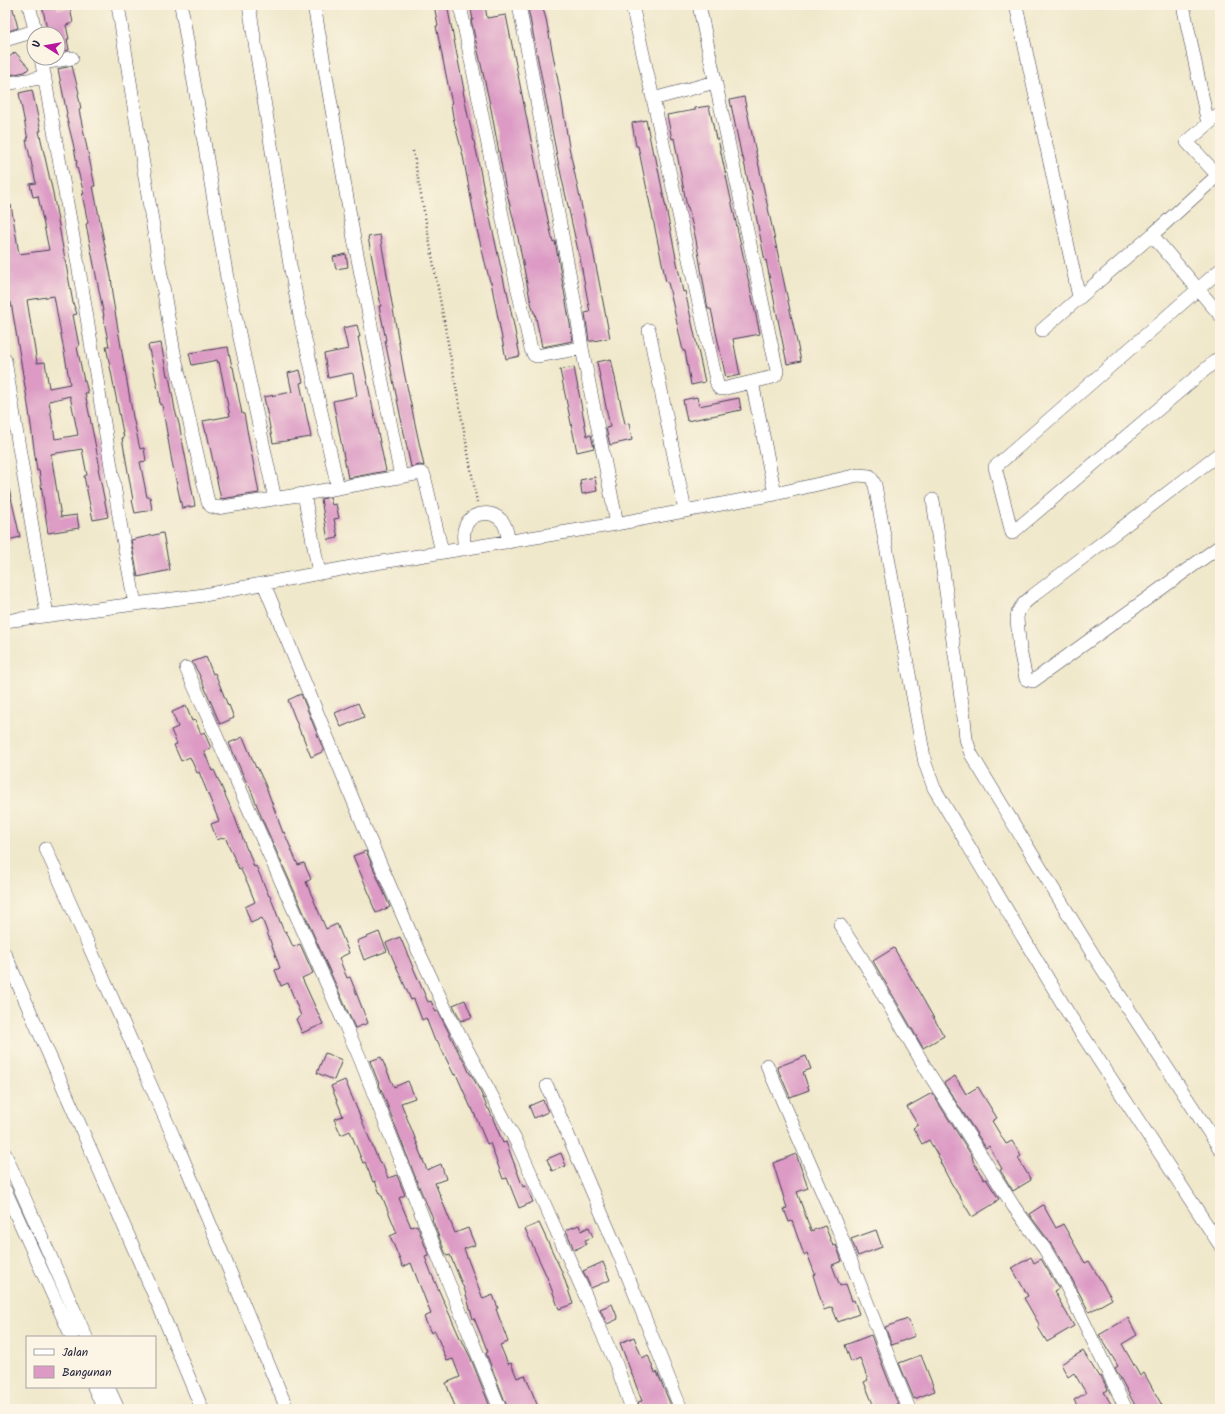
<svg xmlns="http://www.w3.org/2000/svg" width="1225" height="1414" viewBox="0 0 1225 1414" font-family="Kalam,sans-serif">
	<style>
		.building { fill: #dc9ac5; fill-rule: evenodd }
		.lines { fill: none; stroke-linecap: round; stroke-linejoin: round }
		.street-casing { stroke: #414051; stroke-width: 14 }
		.path { stroke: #414051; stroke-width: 2.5; stroke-dasharray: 1 3; stroke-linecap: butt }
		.street { stroke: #fff; stroke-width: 13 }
	</style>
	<rect width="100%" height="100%" fill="#fcf5e5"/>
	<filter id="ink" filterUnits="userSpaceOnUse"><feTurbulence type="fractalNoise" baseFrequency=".025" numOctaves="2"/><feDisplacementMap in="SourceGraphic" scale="8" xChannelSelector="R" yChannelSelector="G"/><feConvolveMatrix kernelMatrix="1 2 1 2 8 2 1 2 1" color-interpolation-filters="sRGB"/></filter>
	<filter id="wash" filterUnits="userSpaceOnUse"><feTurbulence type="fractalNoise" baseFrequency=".012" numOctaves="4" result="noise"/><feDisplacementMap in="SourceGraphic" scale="16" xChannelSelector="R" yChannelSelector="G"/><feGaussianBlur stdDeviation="0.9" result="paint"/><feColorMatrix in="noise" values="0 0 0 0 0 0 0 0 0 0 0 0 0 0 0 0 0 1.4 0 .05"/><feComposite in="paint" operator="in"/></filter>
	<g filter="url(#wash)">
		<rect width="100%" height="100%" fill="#f0e8cb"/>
		<g id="blocks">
			<!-- building -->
			<path class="building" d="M5,5H12L18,28L5,32Z
				M42,5H57L58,9L70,8L73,23L66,25L69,39H67L69,50L58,52V34H48Z
				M434,5H447L464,90L463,91L468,116L477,154L484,191L506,291H507L520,356L506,359L491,282H490L477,230L463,156L453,117L451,104H452L436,26H438Z
				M470,5H485L487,18L506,15L539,180L553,242L555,241L573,341L542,347L535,313H534L530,299L518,238L505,185L491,109L471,20H473Z
				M542,5L546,19L561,96L569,147L588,236L590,235L610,338L593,341H589L585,313L590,312L581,264L558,161L528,8Z
				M15,52L29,68L25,72L10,75L5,69V61Z
				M72,66L79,93L78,94L81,109L79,110L95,186H93L111,277L113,293L112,294L133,417L140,449L144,448L146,461L140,462L147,497H150L152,510L135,513L132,500H133L122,438H124L106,346H109L103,316H104L86,224L88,223L82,194H84L76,163H77L73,143L66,115L67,114L58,69Z
				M32,90L41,131H39L53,193L73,303L77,314L73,315L79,346L77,347L84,381H85L88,393H85L100,468H98L108,517L93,520L84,476L87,475L82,449L51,454L61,517L77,515L79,528L48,533L39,470L37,471L29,411L11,302L5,303V288H7L5,273V205H11L19,254L49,250L38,196L33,197L30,184L36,183L26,140H28L19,93ZM54,296L70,384L49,388L45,362L37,363L27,300ZM70,396L78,435L55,439L49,401Z
				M744,97L801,361L787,364L766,260L765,261L751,190L750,191L743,157L742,158L730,100Z
				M709,106L716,139H718L760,334L733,339L740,375L726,378L711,309H708L696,240L688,207H687L674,138L672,139L667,115L695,110V108Z
				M646,120L653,154H655L683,292L685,291L705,382L691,385L685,351H683L668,282H666L638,146H636L632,123Z
				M380,235L404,372L424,466L420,465L411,467L385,341L386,340L379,306H381L368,237Z
				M346,254L348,267L336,269L333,257Z
				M357,325L360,337H358L386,471L348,478L333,401L357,396L353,374L352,373L328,378L324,354L348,349L343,328Z
				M161,343L167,376H169L175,410L179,424L195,506L182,508L172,462L162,404L160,405L159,394L148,345Z
				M228,347L232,367H233L242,414H244L259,493L221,499L207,433H206L203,421L230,416L223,381L219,362L218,363L217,360L192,365L189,353Z
				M611,359L625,424L629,423L632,440L610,445L606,428L610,427L597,362Z
				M574,367L587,436L591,435L594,448L577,452L560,370Z
				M300,370L303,382L300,383L311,437L273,443L264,397L292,392L288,373Z
				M697,397L699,406L739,398L741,410L687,421L683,400Z
				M595,477L597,491L582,494L580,480Z
				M9,489L20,537L5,541V490Z
				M330,497L332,505L336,504L339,518L334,519L338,538L328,540L321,499Z
				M163,533L170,570L138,577L131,540Z
				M206,657L213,674L215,673L228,706L229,705L234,718L220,724L199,674L192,662Z
				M301,694L324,751L311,757L302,734H301L288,700Z
				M358,703L364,717L341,727L335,713Z
				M186,706L192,721L195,720L201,734L204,732L211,748L204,751L212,771L214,770L234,815L247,850H248L254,867L256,866L269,896H270L284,932L286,931L293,947L300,944L313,973L302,978L323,1024L302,1033L296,1019L301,1016L288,983L281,986L275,970L280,968L262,918L251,923L245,907L255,902L248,884L240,868L239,869L225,837L217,840L211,824L219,821L199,772L197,773L190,757L181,761L174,745L177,744L171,730L178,727L172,712Z
				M243,737L256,768L257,767L265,784L283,833L284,832L298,865L304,863L311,879L306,882L326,929L337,924L349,953L339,958L347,978L350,977L368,1023L355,1028L263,821L249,785L248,786L229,743Z
				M366,851L390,907L376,913L371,901L372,900L353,856Z
				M379,932L387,951L364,960L357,941Z
				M400,937L428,1002L431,1001L436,1012L438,1011L461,1057H462L465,1063L470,1074H471L480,1091L488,1109H489L503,1143L506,1142L523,1187L526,1186L533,1202L519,1208L507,1178L503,1179L490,1143L487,1144L472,1108H471L456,1074L454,1075L437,1040L435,1041L426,1018L422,1020L414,999L411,1000L386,943Z
				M894,948L944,1036L923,1048L873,961Z
				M465,1000L472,1017L461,1021L453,1005Z
				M325,1053L342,1060L334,1080L317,1073Z
				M806,1056L811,1069L803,1072L809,1090L790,1097L777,1067Z
				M381,1057L394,1087L408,1081L415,1098L401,1103L419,1148H418L427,1170L441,1164L446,1179L435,1183L455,1233L468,1228L475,1245L464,1249L483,1299L493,1295L498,1308L496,1309L508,1342L500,1345L508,1364L511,1363L517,1378L525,1375L539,1409H508L486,1353L488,1352L474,1318L473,1319L465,1291L450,1255L447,1256L444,1250L432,1219L433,1218L420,1189L370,1061Z
				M955,1076L966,1094L978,1087L997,1118L992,1121L1006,1144L1012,1141L1021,1156L1018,1158L1031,1180L1013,1191L1000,1170L1002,1169L989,1146L986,1148L944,1083Z
				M345,1080L380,1164L382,1163L388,1178L397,1175L405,1195L399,1198L403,1208L411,1227L417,1225L429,1256L425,1257L432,1275L460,1338H461L471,1359L491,1409H456L446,1383L460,1377L453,1359L447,1361L435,1331L431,1333L424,1317L431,1314L411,1263L403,1267L390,1236L397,1233L382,1196H381L375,1181L373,1182L365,1162L363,1163L350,1131L341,1135L334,1119L343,1116L331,1086Z
				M932,1093L972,1156L973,1161L984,1180L986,1179L999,1199L995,1202V1203L972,1217L950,1181L940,1162L941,1161L929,1140L922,1144L913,1128L918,1125L907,1107Z
				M543,1100L548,1112L534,1118L529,1106Z
				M561,1153L566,1166L552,1171L547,1159Z
				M796,1154L808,1188L797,1192L811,1231L825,1226L833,1246L836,1245L842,1261L832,1265L840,1286L846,1284L852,1301L854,1300L859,1314L838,1322L832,1307L824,1310L813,1275L815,1274L807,1253L804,1255L792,1221L789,1222L784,1209L787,1208L773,1163Z
				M1043,1205L1056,1228L1063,1224L1085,1263L1089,1261L1112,1299L1089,1312L1072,1279L1051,1244L1029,1214Z
				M539,1223L562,1272L573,1304L559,1309L547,1277L525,1229Z
				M579,1225L581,1231L589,1227L593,1237L585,1240L587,1244L574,1250L566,1230Z
				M876,1230L882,1247L858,1256L851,1239Z
				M1031,1257L1034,1263L1041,1259L1058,1287L1059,1288L1054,1291L1074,1326L1047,1342L1038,1327L1040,1326L1024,1298L1028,1296L1012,1268Z
				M603,1262L610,1280L591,1288L583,1271Z
				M612,1304L618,1319L607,1324L600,1309Z
				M1128,1318L1137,1335L1122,1344L1140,1376L1144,1373L1164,1409H1137L1115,1368L1118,1366L1099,1335Z
				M908,1319L915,1336L892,1345L885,1327Z
				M871,1335L884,1369L900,1409H875L864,1382L868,1380L860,1358L851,1362L845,1345Z
				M634,1337L642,1358L648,1355L655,1373L657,1372L672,1408L669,1409H640L638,1402L642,1401L620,1343Z
				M1083,1351L1099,1377L1101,1376L1108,1390L1104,1392L1114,1409H1079L1074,1400L1086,1393L1074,1373L1068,1377L1061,1364Z
				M921,1355L935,1391L914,1399L899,1363Z"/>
		</g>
	</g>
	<g filter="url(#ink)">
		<use href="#blocks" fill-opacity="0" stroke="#414051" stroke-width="1"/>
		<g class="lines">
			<!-- street casing -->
			<g class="street-casing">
				<path id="street" d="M29,5L36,34
					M118,5L149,202L174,353L208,502L211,506L217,508L304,494
					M181,5L227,278L275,499
					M249,5L290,265L302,326L338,488
					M314,5L354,239L401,477
					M460,5L509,250L531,349L534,355L537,356L582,348
					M519,5L577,315L582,348L617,524
					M632,5L717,384L719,388L722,389L752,382L775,494
					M699,5L777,371L776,375L773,377L752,382
					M1016,5L1079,297
					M1183,5L1208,124
					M5,40L35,31
					M41,58L82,287L121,528L135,604
					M42,63L72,58
					M5,84L45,77
					M653,99L715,82
					M1220,114L1187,142L1220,178
					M1152,235L1220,315
					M1220,270L995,467L1012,533L1220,357
					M649,330L685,511
					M1042,330L1152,235L1218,175
					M5,360L22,466L47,615
					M1220,453L1035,594C1027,601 1017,607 1017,619L1020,650L1026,679L1028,680L1033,681L1220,546
					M933,500L964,718L966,739L971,754L1094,956L1220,1149
					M465,549C464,542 462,534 465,527C471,512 491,509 502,521C507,527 507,534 509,542
					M319,573L304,494L421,473L424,475L442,552
					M264,584L368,836L417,948L446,1010L518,1145L616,1364L632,1409
					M5,621L204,595L357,566L610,525L775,494L858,475L870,476L875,485L925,763L934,788L1070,1016L1220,1245
					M186,668L359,1056L451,1289L500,1409
					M46,849L178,1147L287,1409
					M840,925L861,957L928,1072L1014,1207L1044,1248L1065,1283L1126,1409
					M5,954L159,1306L202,1409
					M767,1065L839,1231L909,1409
					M547,1086L619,1254L681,1409
					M5,1154L86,1337
					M5,1190L72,1337
					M94,1387L104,1409
					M108,1387L118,1409"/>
			</g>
			<!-- path -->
			<path class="path" d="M413,151L477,502"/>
			<!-- street -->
			<use href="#street" class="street"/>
		</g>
	</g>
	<!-- margin -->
	<rect width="1225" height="1414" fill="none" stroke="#fcf5e5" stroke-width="20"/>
	<!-- legend -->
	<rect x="26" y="1336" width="130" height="52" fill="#fcf5e5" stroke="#a5a1a1"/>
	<rect x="34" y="1349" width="20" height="6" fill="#ffffff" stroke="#a5a1a1"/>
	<text x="62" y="1356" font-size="12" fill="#22223b">Jalan</text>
	<rect x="34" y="1366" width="20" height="12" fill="#dc9ac5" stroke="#a5a1a1"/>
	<text x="62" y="1376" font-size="12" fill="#22223b">Bangunan</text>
	<!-- north arrow -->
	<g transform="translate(46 46) rotate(281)"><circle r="19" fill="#fcf5e5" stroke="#a5a1a1"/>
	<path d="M0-3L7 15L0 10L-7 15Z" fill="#b5179e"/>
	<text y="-6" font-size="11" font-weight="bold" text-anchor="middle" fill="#22223b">U</text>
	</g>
</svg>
